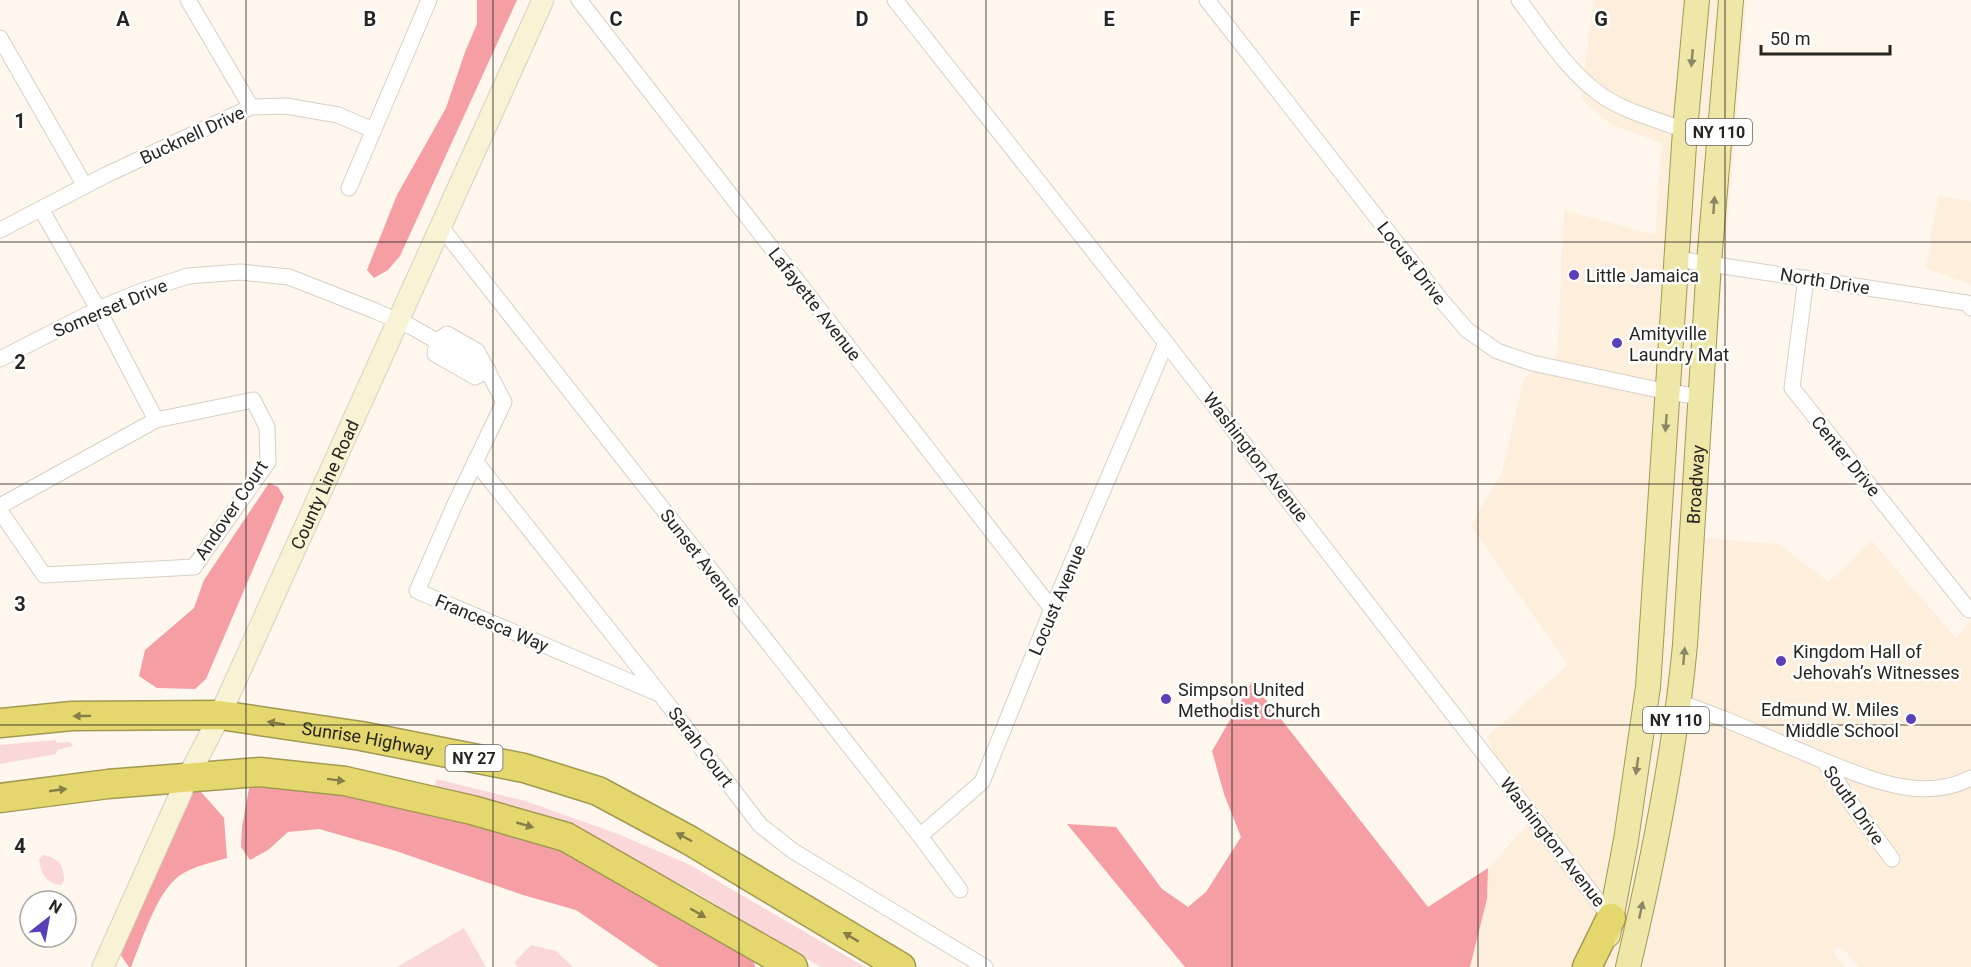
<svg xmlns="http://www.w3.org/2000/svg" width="1971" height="967" viewBox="0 0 1971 967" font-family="Roboto,sans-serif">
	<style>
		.built { fill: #feefdc }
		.green { fill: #fad7d8 }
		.forest { fill: #f59ea4 }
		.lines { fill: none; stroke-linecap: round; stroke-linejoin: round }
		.street-casing { stroke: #d8cfc3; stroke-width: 17 }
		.secondary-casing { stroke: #d8cfc3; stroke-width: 23 }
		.primary-casing { stroke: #a29953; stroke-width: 26 }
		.highway-casing { stroke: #a29953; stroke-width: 31 }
		.street { stroke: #fff; stroke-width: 15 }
		.secondary { stroke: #f7f3d4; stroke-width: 21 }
		.primary { stroke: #eee7a8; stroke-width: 24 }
		.highway { stroke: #e3d76e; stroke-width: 28 }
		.oneway { fill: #8b8664 }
		.oneway2 { fill: #867e47 }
		.grid { fill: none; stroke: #282520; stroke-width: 1.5; stroke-opacity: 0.55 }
		.poi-dot { fill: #5b3fb7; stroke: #fff; stroke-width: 2 }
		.labels { text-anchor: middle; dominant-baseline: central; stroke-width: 5; stroke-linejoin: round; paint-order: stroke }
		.shield { fill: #fff; stroke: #686663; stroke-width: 1.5 }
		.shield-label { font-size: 16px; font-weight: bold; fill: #282520 }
		.street-label { font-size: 18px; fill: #282520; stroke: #fff }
		.poi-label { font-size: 18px; fill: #282520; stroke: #fff; text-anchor: start }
		.grid-label { font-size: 20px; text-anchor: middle; font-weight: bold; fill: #282520; stroke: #fff; stroke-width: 5; stroke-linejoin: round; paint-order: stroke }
	</style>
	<rect width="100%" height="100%" fill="#fff7ed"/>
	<!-- built -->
	<path class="built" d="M1593,0H1747L1706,473L1704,538L1779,544L1828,582L1872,541L1956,638L1971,620V967H1859L1847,953L1839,947L1833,951L1845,967H1470L1487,899L1488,868L1527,825L1487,737L1568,665L1471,526L1502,472L1524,378L1557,357L1564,210L1655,235L1662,143L1612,125L1581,99Z
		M1938,196L1971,201V285L1926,268Z"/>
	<!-- green -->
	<path class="green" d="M56,740V743L70,742L73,746L57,750L56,754L0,764V745Z
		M436,779L525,801L618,834L690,865L865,967H821L690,889L631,859L434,792Z
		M43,855C59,858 64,865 64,881L61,885C45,883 41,873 39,859Z
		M464,928L486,967H397Z
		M531,945L556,951L573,967H518L514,963Z"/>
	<!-- forest -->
	<path class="forest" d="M477,0H517L400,256L388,270L374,278L367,270L397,195L446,108L465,52L477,24Z
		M269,483L278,487L284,497L206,679L195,689L157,688L139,676L145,650L194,608L204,580Z
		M1252,682L1428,907L1488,868L1487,899L1470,967H1185L1067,824L1116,827L1162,889L1188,907L1206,892L1241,837L1224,794L1212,751Z
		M252,772L485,814L751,943L755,967H659L576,910L523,895L396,851L319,829L288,832L268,850L250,860L241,847L242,827Z
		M188,777L224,818L227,858C211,863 193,866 179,876C156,893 142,941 131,967H129L113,944Z"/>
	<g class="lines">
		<!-- street casing -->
		<g class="street-casing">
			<path id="street" d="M188,0L251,107
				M579,0L1052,609
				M895,0L1166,343L1611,918
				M1207,0L1442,301L1467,330L1497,351L1532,363L1668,392L1701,397
				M1519,0C1544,33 1569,74 1604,97C1629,113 1658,120 1685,130
				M0,38L85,186
				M349,188L429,0
				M41,209L98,309L156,420
				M441,227L920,836L960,890
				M0,230L106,175L251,107L286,106L338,115L373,130
				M1677,259L1967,303L1971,308
				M1806,278L1792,388L1969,610
				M0,359L98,309L139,292L188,276L240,272L289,277L373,310L412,327L488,370
				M488,370L475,377L435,354L437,341L447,334L477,351L504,402L455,504L417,591L657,693
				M475,461L660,694L760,825L793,851L985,967
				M0,506L156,420L253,400L267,427L268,462L194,567L44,575L0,511
				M1679,702L1727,720L1824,761L1851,803L1892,859
				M1824,761C1870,779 1923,803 1971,778
				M920,836L982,782L1052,609L1166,343"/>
		</g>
		<!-- secondary casing -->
		<g class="secondary-casing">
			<g id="secondary">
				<path id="s1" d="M103,967L188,777L220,715L543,0"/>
			</g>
		</g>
		<!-- primary casing -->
		<g class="primary-casing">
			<g id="primary">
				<path d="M1608,935L1626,840L1648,687L1685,130L1697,0"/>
				<path id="s2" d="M1628,967C1653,862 1675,752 1685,645L1709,263L1731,0"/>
			</g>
		</g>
		<!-- highway casing -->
		<g class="highway-casing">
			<g id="highway">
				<path id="s3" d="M0,723L72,716L220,715L361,736L524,768L598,791L689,840L901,967"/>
				<path d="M0,798L108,784L260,772L345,781L472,810L566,837L793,967"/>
				<path d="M1587,967L1611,918"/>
			</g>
		</g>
		<!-- street -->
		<use href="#street" class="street"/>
		<!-- secondary -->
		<use href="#secondary" class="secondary"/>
		<!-- primary -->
		<use href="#primary" class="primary"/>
		<!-- highway -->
		<use href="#highway" class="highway"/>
	</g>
	<!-- one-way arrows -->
	<defs><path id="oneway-solid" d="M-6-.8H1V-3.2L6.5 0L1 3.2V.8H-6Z" transform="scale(1.5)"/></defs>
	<g class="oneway">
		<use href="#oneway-solid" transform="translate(1692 58) rotate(95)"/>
		<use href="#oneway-solid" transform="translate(1714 205) rotate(-86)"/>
		<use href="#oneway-solid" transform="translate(1666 423) rotate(94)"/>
		<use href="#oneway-solid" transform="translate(1684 656) rotate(-85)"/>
		<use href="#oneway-solid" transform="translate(1637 766) rotate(98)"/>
		<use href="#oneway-solid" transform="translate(1641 910) rotate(-78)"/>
	</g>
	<g class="oneway2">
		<use href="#oneway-solid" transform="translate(82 716) rotate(179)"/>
		<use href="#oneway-solid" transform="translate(276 723) rotate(-171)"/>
		<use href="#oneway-solid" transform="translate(336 780) rotate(7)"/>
		<use href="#oneway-solid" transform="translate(58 790) rotate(-8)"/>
		<use href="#oneway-solid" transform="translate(525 825) rotate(16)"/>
		<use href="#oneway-solid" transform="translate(684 837) rotate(-152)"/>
		<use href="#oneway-solid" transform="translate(698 913) rotate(30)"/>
		<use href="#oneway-solid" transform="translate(851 937) rotate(-149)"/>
	</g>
	<!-- grid -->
	<path class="grid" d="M246,0V967M493,0V967M739,0V967M986,0V967M1232,0V967M1478,0V967M1725,0V967M0,242H1971M0,484H1971M0,725H1971"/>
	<!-- markers -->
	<g class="poi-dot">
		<circle cx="1574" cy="275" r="6"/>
		<circle cx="1617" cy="343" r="6"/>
		<circle cx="1781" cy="661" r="6"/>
		<circle cx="1166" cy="699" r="6"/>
		<circle cx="1911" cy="719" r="6"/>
	</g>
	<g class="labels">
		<!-- shield labels -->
		<g class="shield">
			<rect x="1686" y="119" width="66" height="26" rx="4.5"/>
			<rect x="1643" y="707" width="66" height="26" rx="4.5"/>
			<rect x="445.5" y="745" width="57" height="26" rx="4.5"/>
		</g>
		<g class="shield-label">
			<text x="1719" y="132">NY 110</text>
			<text x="1676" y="720">NY 110</text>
			<text x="474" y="758">NY 27</text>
		</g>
		<!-- street labels -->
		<g class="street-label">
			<text transform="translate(192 135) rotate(-25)">Bucknell Drive</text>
			<text transform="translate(1412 263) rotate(52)">Locust Drive</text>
			<text transform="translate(1825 281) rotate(9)">North Drive</text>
			<text transform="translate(815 304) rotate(52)">Lafayette Avenue</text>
			<text transform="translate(110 308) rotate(-23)">Somerset Drive</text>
			<text transform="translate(1846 456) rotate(51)">Center Drive</text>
			<text transform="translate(1256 457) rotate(52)">Washington Avenue</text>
			<text stroke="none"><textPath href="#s1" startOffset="531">County Line Road</textPath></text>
			<text stroke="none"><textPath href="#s2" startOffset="488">Broadway</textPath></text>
			<text transform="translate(231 510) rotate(-56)">Andover Court</text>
			<text transform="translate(701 558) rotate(52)">Sunset Avenue</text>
			<text transform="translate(1057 600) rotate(-67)">Locust Avenue</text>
			<text transform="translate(492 623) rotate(23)">Francesca Way</text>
			<text stroke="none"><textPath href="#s3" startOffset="370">Sunrise Highway</textPath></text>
			<text transform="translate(701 747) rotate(53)">Sarah Court</text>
			<text transform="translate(1854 805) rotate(55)">South Drive</text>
			<text transform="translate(1553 842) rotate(52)">Washington Avenue</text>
		</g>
		<!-- poi labels -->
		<g class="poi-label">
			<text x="1586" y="275">Little Jamaica</text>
			<text x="1629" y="333">Amityville<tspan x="1629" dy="21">Laundry Mat</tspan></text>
			<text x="1793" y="651">Kingdom Hall of<tspan x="1793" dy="21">Jehovah’s Witnesses</tspan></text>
			<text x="1178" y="689">Simpson United<tspan x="1178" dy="21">Methodist Church</tspan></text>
			<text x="1899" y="709" text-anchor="end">Edmund W. Miles<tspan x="1899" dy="21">Middle School</tspan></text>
		</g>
	</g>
	<g class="grid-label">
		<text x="123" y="26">A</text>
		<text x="370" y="26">B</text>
		<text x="616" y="26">C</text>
		<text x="862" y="26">D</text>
		<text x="1109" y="26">E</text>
		<text x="1355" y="26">F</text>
		<text x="1601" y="26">G</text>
		<text x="20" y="128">1</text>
		<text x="20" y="369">2</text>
		<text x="20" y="611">3</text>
		<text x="20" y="853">4</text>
	</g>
	<!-- north arrow -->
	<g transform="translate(48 919) rotate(31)"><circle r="28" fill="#ffffff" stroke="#a9a8a6" stroke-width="1.5"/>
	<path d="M0-4.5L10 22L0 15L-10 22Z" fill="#5b3fb7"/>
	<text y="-9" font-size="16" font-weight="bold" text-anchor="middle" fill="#282520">N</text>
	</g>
	<!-- scale -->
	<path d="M1761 45v9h129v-9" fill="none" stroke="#282520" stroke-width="3"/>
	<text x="1770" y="45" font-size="18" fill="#282520" stroke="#ffffff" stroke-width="4.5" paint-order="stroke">50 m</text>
</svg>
